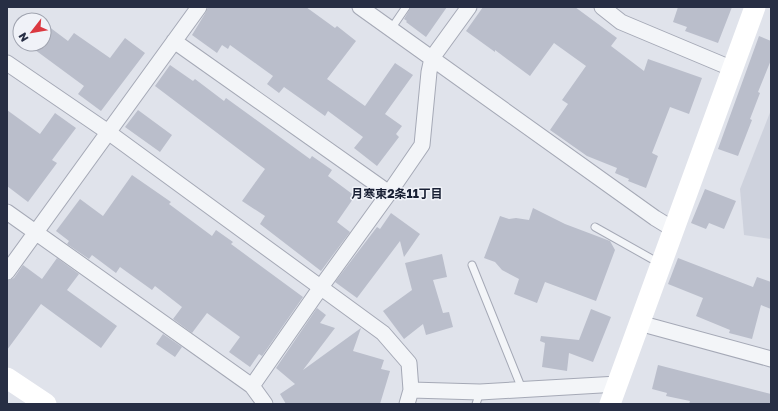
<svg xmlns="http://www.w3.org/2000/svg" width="778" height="411" viewBox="0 0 778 411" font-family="'Golos Text','Noto Sans JP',sans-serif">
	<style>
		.built { fill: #ced2dd }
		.building { fill: #babecb }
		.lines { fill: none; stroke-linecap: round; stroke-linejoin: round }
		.lane-casing { stroke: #a5a9b6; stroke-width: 9 }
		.street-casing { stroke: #a5a9b6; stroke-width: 17 }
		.lane { stroke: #f3f5f8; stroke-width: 7 }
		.street { stroke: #f3f5f8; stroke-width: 15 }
		.secondary { stroke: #fff; stroke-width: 21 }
		.labels { text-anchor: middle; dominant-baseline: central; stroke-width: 3; stroke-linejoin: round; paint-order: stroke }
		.neighbourhood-label { font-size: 12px; font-weight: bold; fill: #192034; stroke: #f0f2f8 }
	</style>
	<rect width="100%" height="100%" fill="#e0e3eb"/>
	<!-- built -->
	<path class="built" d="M771,110V239L744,235L740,189Z"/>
	<!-- building -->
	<path class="building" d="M208,7H306L335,28L337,26L356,41L327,79L365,106L395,63L413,75L385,114L402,126L396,134L399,137L377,166L354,148L363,137L328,111L325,116L284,87L279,93L267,84L273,76L230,45L228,49L222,45L217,53L192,35L206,12Z
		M411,7H447L426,37L406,22L407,21L404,19Z
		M483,7H575L617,38L611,46L644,71L648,59L702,78L689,114L670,107L652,153L658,156L646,188L628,181L629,179L615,173L617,168L587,156L550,130L568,104L562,100L586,66L554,43L530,76L495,50V52L466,31Z
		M678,7H732L718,43L685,31L687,27L673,22Z
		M44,23L68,41L74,33L110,58L125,38L145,53L101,111L78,94L84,86L27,44H44Z
		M759,36L771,41V60L758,92L760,93L750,119L752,120L738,156L718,149Z
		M170,65L193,81L195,79L224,101L226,98L310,159L312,156L332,170L328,176L355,196L337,222L350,232L321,271L260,224L265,216L242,201L265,169L155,86Z
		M7,110L40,134L55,113L76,128L52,160L57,163L28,202L7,186Z
		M138,110L172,135L160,152L125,127Z
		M132,175L171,202L169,204L212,236L216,230L233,242L231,244L303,297L262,356L259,354L250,367L229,352L240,337L207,313L192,333L173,319L182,307L155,286L152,290L120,267L116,273L92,255L89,259L67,244L69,241L56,231L80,199L103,216Z
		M705,189L736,201L724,229L709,223L706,229L691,223Z
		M533,208L565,224L610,241L615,250L596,301L545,282L537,303L514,294L519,279L502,270L495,262L484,258L500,216L509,219L516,218L529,220Z
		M391,213L420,234L404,257L400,241L357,298L335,282L377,227L380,229Z
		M442,254L447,277L433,280L443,313L449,312L453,327L426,335L423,324L404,339L383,311L412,290L405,263Z
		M57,258L79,274L67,290L117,326L101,348L41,304L7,350V281L14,278L23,265L42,279Z
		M678,258L753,287L757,277L771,282V309L761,305L752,339L729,333L730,330L696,316L703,298L668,284Z
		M317,308L326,315L320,323L335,328L303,370L361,328L353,351L384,360L381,369L390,371L380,404H286L280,394L295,384L276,368Z
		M591,309L611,317L593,362L569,353L567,371L542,367L545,343L540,341L541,336L579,340Z
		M163,334L182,347L175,357L156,344Z
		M658,365L771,394V404H689L690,401L666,396L667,393L652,389Z"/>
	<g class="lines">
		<!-- lane casing -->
		<g class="lane-casing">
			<path id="lane" d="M391,29L406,7
				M595,227L659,263
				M472,265L522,389
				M476,404L480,392"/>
		</g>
		<!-- street casing -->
		<g class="street-casing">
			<path id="street" d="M360,7L655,218L673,229
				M602,7L621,22L733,69
				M174,41L389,193
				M7,63L108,132L383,333L409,363L411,390L407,404
				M7,212L252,386L265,404
				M7,272L199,7
				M639,323L771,359
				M252,386L321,287L389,193L422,145L429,72L432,58L469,7
				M411,390L480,392L618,384"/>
		</g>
		<!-- lane -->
		<use href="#lane" class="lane"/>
		<!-- street -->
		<use href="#street" class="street"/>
		<!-- secondary -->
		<path class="secondary" d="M7,378L46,404
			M610,404L755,7"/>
	</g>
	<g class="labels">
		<!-- neighbourhood labels -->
		<g class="neighbourhood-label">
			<text x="397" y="193">月寒東2条11丁目</text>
		</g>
	</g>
	<!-- border -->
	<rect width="778" height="411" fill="none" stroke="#272e44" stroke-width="16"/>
	<!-- north arrow -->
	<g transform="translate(32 32) rotate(239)"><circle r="19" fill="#f0f2f8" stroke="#a0a4b0"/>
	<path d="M0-3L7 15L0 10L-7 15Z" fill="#db3941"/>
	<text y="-6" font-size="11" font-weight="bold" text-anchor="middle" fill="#272e44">N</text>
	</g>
</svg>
